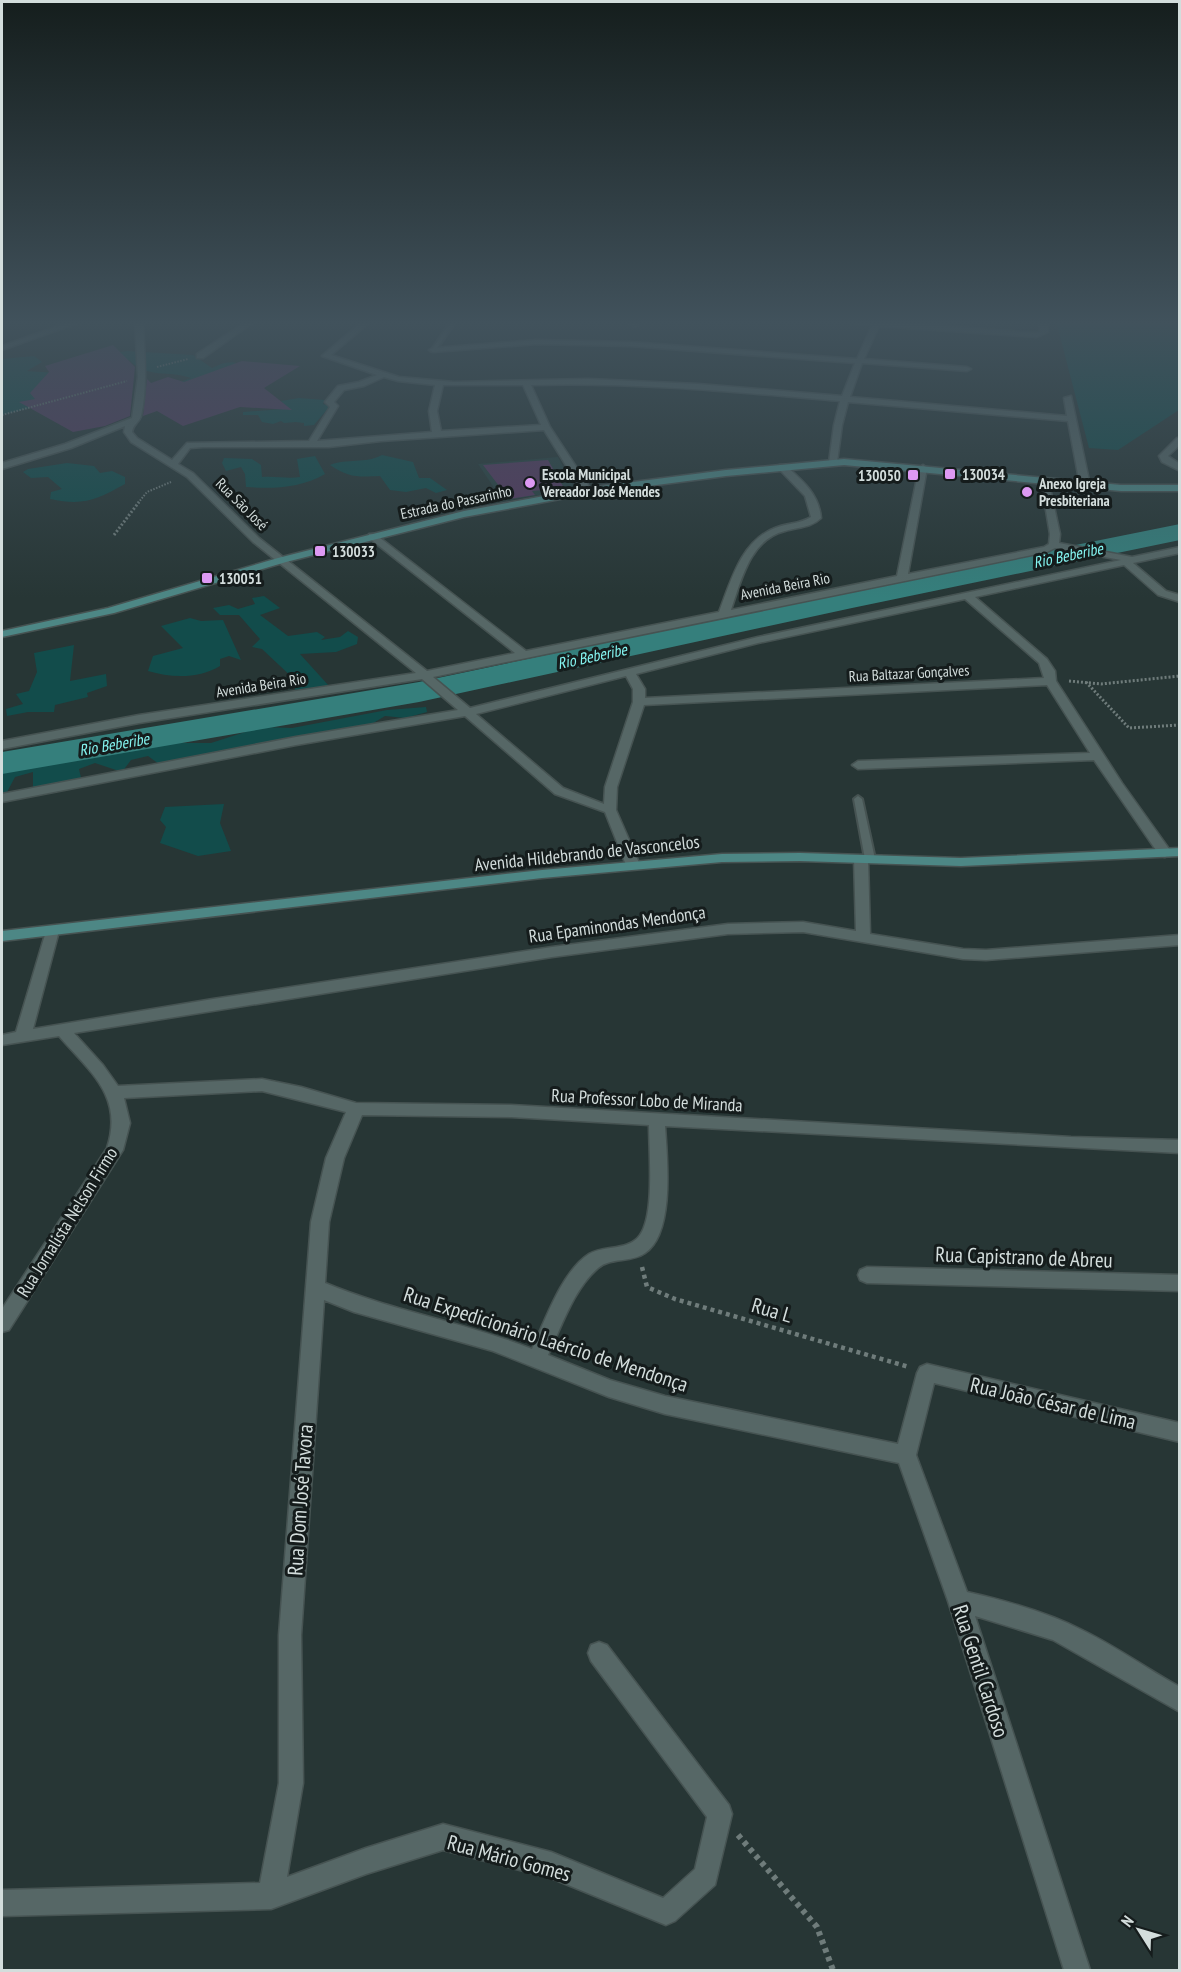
<svg xmlns="http://www.w3.org/2000/svg" width="1181" height="1972" viewBox="0 0 1181 1972" font-family="'PT Sans Narrow',sans-serif">
	<style>
		.built { fill: #284140 }
		.green { fill: #124c4b }
		.lines { fill: none; stroke-linecap: round; stroke-linejoin: round }
		.river { fill: #357f7c; fill-rule: evenodd }
		.building { fill: #55385f }
		.lane-casing { stroke: #465352; stroke-width: 4 }
		.street-casing { stroke: #465352; stroke-width: 3 }
		.secondary-casing { stroke: #465352; stroke-width: 3 }
		.path-far3 { stroke: #6f7c7b; stroke-width: 2; stroke-dasharray: 1.5 1.5; stroke-linecap: butt }
		.path-far2 { stroke: #6f7c7b; stroke-width: 3; stroke-dasharray: 2 2; stroke-linecap: butt }
		.path-far1 { stroke: #6f7c7b; stroke-width: 4.5; stroke-dasharray: 4 4; stroke-linecap: butt }
		.path { stroke: #6f7c7b; stroke-width: 6; stroke-dasharray: 4.5 4.5; stroke-linecap: butt }
		.lane { fill: #566766; fill-rule: evenodd }
		.street { fill: #566766; fill-rule: evenodd }
		.secondary { fill: #4d8785; fill-rule: evenodd }
		.poi-dot { fill: #dd99f3; stroke: #151c1c; stroke-width: 2 }
		.labels { text-anchor: middle; dominant-baseline: central; stroke-width: 6; stroke-linejoin: round; paint-order: stroke }
		.far-poi-label { font-size: 15px; font-weight: bold; fill: #d3dddc; stroke: #151c1c; text-anchor: start }
		.far-street-label { font-size: 15px; fill: #d3dddc; stroke: #151c1c }
		.far-water-label { font-size: 16px; font-style: italic; fill: #84f4f0; stroke: #151c1c }
		.street-label { font-size: 18px; fill: #d3dddc; stroke: #151c1c }
		.near-street-label { font-size: 21px; fill: #d3dddc; stroke: #151c1c }
	</style>
	<rect width="100%" height="100%" fill="#273635"/>
	<!-- built -->
	<path class="built" d="M558,457L575,489L503,501L478,464Z"/>
	<!-- green -->
	<path class="green" d="M1056,321H1179V410L1118,450L1089,448Z
		M127,351L193,355L212,368C226,361 236,359 248,370L178,383L191,378C169,370 148,379 129,360L110,363L87,358Z
		M34,356L42,362L27,371L72,374L102,390L2,415V359Z
		M299,398L325,400L323,404L330,406L314,425L304,426V423L296,422L284,423L281,421L273,424L262,422L258,415H243V412L283,409L286,406L281,401Z
		M382,455L413,462L419,478H430L447,490L436,493L426,488L406,492L390,490L380,476C358,477 349,478 330,465C347,458 365,464 382,455Z
		M315,456L325,474C301,488 273,489 246,487L245,474L241,467L226,471L222,463L224,458L252,459L261,465L262,477C276,476 288,479 300,477L297,459Z
		M67,463L94,466L100,473L112,471L125,477V484C96,500 84,506 50,499L51,492L62,489L48,477L31,478L23,472L28,469Z
		M264,596L280,608L260,615L288,636L317,632L325,637L321,640L340,637L348,631L358,637L357,644L336,652L300,654L329,686L295,690V680L262,649L252,647L260,639L239,615H220L213,608L229,605L238,609L255,604L252,598Z
		M190,618L201,621L223,620L241,660L229,656L220,659V666C199,679 171,678 148,671L153,656L183,648L161,626Z
		M74,645L70,681L106,674L107,686L87,693L88,697L55,705L54,712H28L7,716L6,709L23,704L16,694L29,691L37,672L34,653Z
		M426,707L427,712L405,718L385,716L370,725L159,764L148,756L131,760L122,772L95,763L79,769L82,782L33,787V772L15,777L6,794L2,795V769L165,743H211L261,727L292,728L387,710Z
		M224,804L220,823L231,851L198,856L160,843L166,827L160,820L165,807Z"/>
	<g class="lines">
		<!-- river -->
		<path class="river" d="M1180,524V540L852,608L419,702L2,774V752L419,682L852,590Z"/>
	</g>
	<!-- building -->
	<path class="building" d="M113,345L135,367L130,416L105,426L73,432L19,402L35,399L30,393L49,372L45,366Z
		M242,361L300,366L264,388L292,410L240,407L183,426L157,411L143,416L147,379L151,383L168,377L184,382Z
		M548,460L564,488L532,491L535,495L509,499L483,465Z"/>
	<g class="lines">
		<!-- lane casing -->
		<g class="lane-casing">
			<path id="lane" d="M451,321H456L435,351H431Z
				M626,321H633L638,325L634,326Z
				M858,796L862,799L875,859L870,862L865,859L854,799Z"/>
		</g>
		<!-- street casing -->
		<g class="street-casing">
			<path id="street" d="M72,321H83L2,350V346Z
				M135,321H143C144,353 148,385 141,416C139,423 133,424 132,432L137,438L172,460L187,443L309,441L330,407L325,402L338,386L359,382L377,375L322,356L363,321H371L331,355L399,377L454,382L588,379L698,384L842,396L855,363L630,346L537,344L433,352L429,350L433,348L537,340L630,342L857,359L872,325L839,321H881L1036,333L1040,331L1039,321H1047L1048,332L1037,337L879,326L864,359L967,367L971,369L967,371L862,363L850,397L1067,416L1064,398L1071,396L1090,485L1085,488L1080,485L1068,421L848,402L842,425L837,462L833,465L829,462L834,425L840,401C737,392 634,382 531,385L550,427L592,491L587,494L582,491L544,430L381,441L329,447H203L190,448L178,464L193,473L259,538L427,671L515,653L369,538V534H375L526,651L719,612C731,581 741,541 775,528C787,523 800,524 811,517L805,496L779,469V465H785C802,480 819,494 821,518C811,528 798,527 785,531C750,539 741,581 731,610L897,576L919,468L923,465L927,468L908,574L1044,547L1049,544L1050,534L1041,481L1048,479L1060,534L1059,543L1132,557L1180,547V553L1133,563L1166,591L1180,595V602L1158,595L1124,565L975,597L1047,659L1055,671L1056,681L1122,783L1172,853L1165,857L1160,856L1094,760L858,769L852,765L858,761L1090,753L1047,685L644,705L617,787L616,810L640,865L633,869L626,865L605,812L555,794L465,716L296,745L2,802V794L296,737L458,710L422,679L139,723L2,749V741L139,715L416,673L253,542L187,477L131,442L124,432L125,426L71,448L2,469V463L65,444L132,418L138,377ZM384,377L398,381L435,385L429,411L432,432L317,441L338,406L334,402L344,390L364,386ZM443,385H523L541,425L441,431L437,411ZM1055,548L1121,560L758,637L470,708L433,677L1047,552ZM965,599L1039,663L1044,678L645,698V689L636,674L758,643ZM626,676L633,689V702L605,787L604,804L563,788L476,714Z
				M247,321H255L203,358H197V354Z
				M1177,438H1180V445L1168,456L1180,464V471L1162,462L1159,456Z
				M861,855L868,859L870,934L963,949L986,950L1180,935V945L986,960L963,959L803,932L728,934L552,957L74,1033L103,1065L118,1086L262,1079L301,1087L356,1103L511,1105L1071,1137L1180,1140V1153L665,1126C667,1158 675,1233 645,1253C631,1263 611,1257 598,1268C573,1290 562,1326 548,1355L610,1380L665,1396L898,1444L917,1373L920,1367L927,1364L1180,1423V1442L934,1383L916,1455L967,1592C1007,1601 1047,1612 1084,1631C1117,1647 1147,1669 1180,1687V1712L1053,1640L975,1616L1090,1970H1064L948,1601L899,1463L665,1414L609,1397L493,1351L354,1312L324,1300L301,1635L303,1783L287,1877L366,1848L443,1824L551,1852L663,1898L695,1869L707,1817L591,1661L588,1653L591,1645L599,1642L607,1645L729,1805L732,1814L715,1885L675,1921L666,1925L551,1878L443,1850L366,1874L271,1909L2,1916V1890L260,1883L279,1783V1635L311,1222L326,1158L346,1112L262,1091L124,1098L130,1123L123,1150L9,1330L2,1332V1309L107,1148C124,1096 90,1072 59,1036L2,1045V1035L16,1032L47,928L52,926L59,931L33,1029L213,999L552,947L728,924L803,922L856,931L854,859ZM362,1115L511,1117L649,1125C649,1151 655,1214 640,1235C629,1251 604,1245 589,1254C562,1271 545,1321 532,1349C464,1322 392,1311 325,1283L329,1222L344,1158Z
				M867,1267L1180,1275V1291L867,1283L860,1280L858,1275L860,1270Z"/>
		</g>
		<!-- secondary casing -->
		<g class="secondary-casing">
			<path id="secondary" d="M844,459L1121,485H1180V491H1121L844,465L726,476L587,494L464,517L286,562L114,613L2,637V631L108,608L278,558L464,511L587,488L726,470Z
				M1180,848V856L961,866L800,861L722,862L542,878L2,941V931L542,870L722,854L800,853L961,858Z"/>
		</g>
		<!-- path-far3 -->
		<path class="path-far3" d="M157,367L188,359
			M2,415L127,381
			M138,503L147,492L171,482"/>
		<!-- path-far2 -->
		<path class="path-far2" d="M114,535L139,502
			M1069,681L1101,684L1180,676
			M1086,682L1129,728L1180,725"/>
		<!-- path-far1 -->
		<path class="path-far1" d="M642,1267L647,1287L675,1299L909,1367"/>
		<!-- path -->
		<path class="path" d="M738,1835L817,1927L833,1970"/>
		<!-- lane -->
		<use href="#lane" class="lane"/>
		<!-- street -->
		<use href="#street" class="street"/>
		<!-- secondary -->
		<use href="#secondary" class="secondary"/>
	</g>
	<!-- sky -->
	<linearGradient id="sky" x2="0" y2="1"><stop stop-color="#151e1d"/><stop offset="0.54" stop-color="#41525c"/><stop offset="1" stop-color="#41525c" stop-opacity="0"/></linearGradient>
	<rect width="1181" height="598" fill="url(#sky)"/>
	<!-- markers -->
	<g class="poi-dot">
		<rect x="944" y="468" width="12" height="12" rx="3"/>
		<rect x="907" y="469" width="12" height="12" rx="3"/>
		<circle cx="530" cy="483" r="6"/>
		<circle cx="1027" cy="492" r="6"/>
		<rect x="314" y="545" width="12" height="12" rx="3"/>
		<rect x="201" y="572" width="12" height="12" rx="3"/>
	</g>
	<g class="labels">
		<!-- far-poi labels -->
		<g class="far-poi-label">
			<text x="542" y="474">Escola Municipal<tspan x="542" dy="17">Vereador José Mendes</tspan></text>
			<text x="962" y="474">130034</text>
			<text x="901" y="475" text-anchor="end">130050</text>
			<text x="1039" y="483">Anexo Igreja<tspan x="1039" dy="17">Presbiteriana</tspan></text>
			<text x="332" y="551">130033</text>
			<text x="219" y="578">130051</text>
		</g>
		<!-- far-street labels -->
		<g class="far-street-label">
			<text transform="translate(456 502) rotate(-12)">Estrada do Passarinho</text>
			<text transform="translate(242 504) rotate(45)">Rua São José</text>
			<text transform="translate(785 586) rotate(-11)">Avenida Beira Rio</text>
			<text transform="translate(909 673) rotate(-3)">Rua Baltazar Gonçalves</text>
			<text transform="translate(261 685) rotate(-9)">Avenida Beira Rio</text>
		</g>
		<!-- far-water labels -->
		<g class="far-water-label">
			<text transform="translate(1068 555) rotate(-12)">Rio Beberibe</text>
			<text transform="translate(592 656) rotate(-12)">Rio Beberibe</text>
			<text transform="translate(114 744) rotate(-10)">Rio Beberibe</text>
		</g>
		<!-- street labels -->
		<g class="street-label">
			<text transform="translate(587 853) rotate(-6)">Avenida Hildebrando de Vasconcelos</text>
			<text transform="translate(617 924) rotate(-8)">Rua Epaminondas Mendonça</text>
			<text transform="translate(647 1100) rotate(3)">Rua Professor Lobo de Miranda</text>
			<text transform="translate(67 1222) rotate(-58)">Rua Jornalista Nelson Firmo</text>
		</g>
		<!-- near-street labels -->
		<g class="near-street-label">
			<text transform="translate(1024 1257) rotate(2)">Rua Capistrano de Abreu</text>
			<text transform="translate(772 1310) rotate(16)">Rua L</text>
			<text transform="translate(546 1339) rotate(18)">Rua Expedicionário Laércio de Mendonça</text>
			<text transform="translate(1053 1403) rotate(13)">Rua João César de Lima</text>
			<text transform="translate(300 1500) rotate(-86)">Rua Dom José Tavora</text>
			<text transform="translate(981 1671) rotate(72)">Rua Gentil Cardoso</text>
			<text transform="translate(509 1858) rotate(15)">Rua Mário Gomes</text>
		</g>
	</g>
	<!-- border -->
	<rect width="1181" height="1972" fill="none" stroke="#d3dddc" stroke-width="6"/>
	<!-- north arrow -->
	<g transform="translate(1139 1930) rotate(307)" stroke="#151c1c" stroke-width="4.5" paint-order="stroke">
	<path d="M0-4.5L10 22L0 15L-10 22Z" fill="#d3dddc"/>
	<text y="-9" font-size="16" font-weight="bold" text-anchor="middle" fill="#d3dddc">N</text>
	</g>
</svg>
